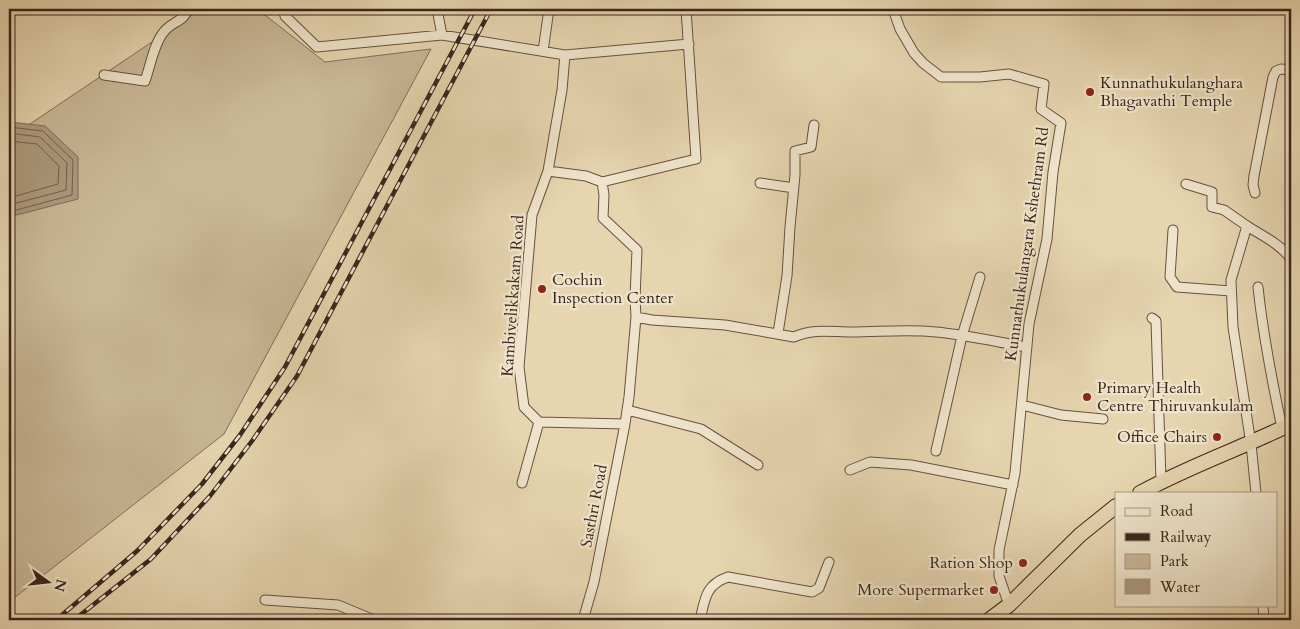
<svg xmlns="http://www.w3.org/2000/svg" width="1300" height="629" viewBox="0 0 1300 629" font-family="Cardo,serif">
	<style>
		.green { fill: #c9b796; stroke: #826e5a }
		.water { fill: #ac997d; stroke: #7f6b57 }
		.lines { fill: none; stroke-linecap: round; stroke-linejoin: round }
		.shore { stroke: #745f4d; stroke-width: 1 }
		.minor-casing { stroke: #665142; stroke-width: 11 }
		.highway-casing { stroke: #3b251d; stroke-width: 16 }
		.minor { stroke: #efe4cb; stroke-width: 9 }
		.highway { stroke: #e6d5af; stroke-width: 14 }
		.rail-casing { stroke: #3b251d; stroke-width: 4.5 }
		.rail { stroke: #efe4cb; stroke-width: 2.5; stroke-dasharray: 8; stroke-linecap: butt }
		.poi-dot { fill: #8f2418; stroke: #efe4cb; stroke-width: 2 }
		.labels { text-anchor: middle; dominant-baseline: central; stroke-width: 4.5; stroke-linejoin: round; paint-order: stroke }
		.poi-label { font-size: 16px; fill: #3b251d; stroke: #efe4cb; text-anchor: start }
		.street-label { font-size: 16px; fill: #3b251d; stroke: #efe4cb }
	</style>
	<rect width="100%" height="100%" fill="#e6d5af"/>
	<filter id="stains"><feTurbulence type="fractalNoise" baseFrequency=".004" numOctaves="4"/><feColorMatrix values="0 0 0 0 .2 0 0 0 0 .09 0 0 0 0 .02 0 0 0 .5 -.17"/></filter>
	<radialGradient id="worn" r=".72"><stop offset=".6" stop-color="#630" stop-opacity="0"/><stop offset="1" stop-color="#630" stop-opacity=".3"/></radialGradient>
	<!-- green -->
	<path class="green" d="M201,9H242L265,15L325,62L431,49L224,434L9,602V138Z"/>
	<!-- water -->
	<path class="water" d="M10,122L45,126L78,157V199L9,217Z"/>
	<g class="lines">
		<!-- shore -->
		<path class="shore" d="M9,127L43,131L73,160L72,195L9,212
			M9,133L40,137L67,163L66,190L9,205
			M9,141L37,144L59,166L58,184L9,198"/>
		<!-- minor casing -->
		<g class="minor-casing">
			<path id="minor" d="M284,9L285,16L317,47L442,35L565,55L562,90L548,171L532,215L519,367L524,407L539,422L625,424
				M437,9L442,35
				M893,9L900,29L914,53L923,63L941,77H980L1009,74L1044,84L1041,109L1061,123L1053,172L1047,239L1029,324L1015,473L999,550V576L1009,605
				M543,51L549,9
				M565,55L689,44
				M104,75L145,81C150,67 154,44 163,33C170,22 184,22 188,9
				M548,171L586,176L602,182L604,195L603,218L637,250L635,298L636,317L652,320L725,325L794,337C813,328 832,332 851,332C880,332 907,329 936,332C967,335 997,342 1027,347
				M602,182L696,159L686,9
				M760,183L794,188
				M1186,184L1212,192V207L1224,210L1247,226
				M1255,193L1253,185L1254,176L1273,77L1276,71L1281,69L1291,70
				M1173,230L1170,277L1177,287L1231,291
				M1258,287C1263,335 1272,381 1282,428
				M1152,318L1156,321L1161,481
				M778,333L787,276L790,227L795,175V151L811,147L814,125
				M1022,405L1061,415L1103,419
				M627,410L701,429L758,465
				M936,451L962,336L980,277
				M850,470L870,462L911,465L1013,485
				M522,483L539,422
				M1256,493L1251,444L1233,327L1231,280L1247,226C1263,236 1280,244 1291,259
				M265,600L338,605L374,620
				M1263,605L1264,620
				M583,620L594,582L625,424L629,397L636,317
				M700,620C705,599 705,585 728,577L812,592L819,588L829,562"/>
		</g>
		<!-- highway casing -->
		<g class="highway-casing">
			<path id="highway" d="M1140,493C1189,466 1242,448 1291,424
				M989,620L1009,605L1080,535L1116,506"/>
		</g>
		<!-- minor -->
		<use href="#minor" class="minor"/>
		<!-- highway -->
		<use href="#highway" class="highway"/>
		<!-- rail casing -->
		<g class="rail-casing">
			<path id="rail" d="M53,620L62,615L137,551L202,484L240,435L285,367L475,9
				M74,620L151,559L210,496L252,441L297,376L491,9"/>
		</g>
		<!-- rail -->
		<use href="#rail" class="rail"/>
	</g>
	<!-- markers -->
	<g class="poi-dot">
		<circle cx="1090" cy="92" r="5"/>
		<circle cx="542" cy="289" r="5"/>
		<circle cx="1087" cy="397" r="5"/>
		<circle cx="1217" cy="437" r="5"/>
		<circle cx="1023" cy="563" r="5"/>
		<circle cx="994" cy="590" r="5"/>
	</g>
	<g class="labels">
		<!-- poi labels -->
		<g class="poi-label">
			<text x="1100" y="83">Kunnathukulanghara<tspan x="1100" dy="18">Bhagavathi Temple</tspan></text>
			<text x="552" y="280">Cochin<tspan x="552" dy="18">Inspection Center</tspan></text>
			<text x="1097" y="388">Primary Health<tspan x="1097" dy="18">Centre Thiruvankulam</tspan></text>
			<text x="1207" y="437" text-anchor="end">Office Chairs</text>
			<text x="1013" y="563" text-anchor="end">Ration Shop</text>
			<text x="984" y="590" text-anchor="end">More Supermarket</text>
		</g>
		<!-- street labels -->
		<g class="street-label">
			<text transform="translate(1027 244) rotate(-82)">Kunnathukulangara Kshethram Rd</text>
			<text transform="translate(513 296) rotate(-86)">Kambivelikkakam Road</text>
			<text transform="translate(594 506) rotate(-79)">Sasthri Road</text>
		</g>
	</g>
	<!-- margin -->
	<rect width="1300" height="629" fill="none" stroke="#e6d5af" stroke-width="30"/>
	<rect x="10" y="10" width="1280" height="609" fill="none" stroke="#3b251d" stroke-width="2.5"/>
	<rect x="15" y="15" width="1270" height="599" fill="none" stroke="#3b251d"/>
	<!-- legend -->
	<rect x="1115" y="492" width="162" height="115" fill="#efe4cb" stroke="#a79885"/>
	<rect x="1125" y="508" width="25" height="8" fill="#efe4cb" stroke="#a79885"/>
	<text x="1160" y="516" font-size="15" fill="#3b251d">Road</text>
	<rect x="1125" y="533" width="25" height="8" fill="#3b251d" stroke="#a79885"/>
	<text x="1160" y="542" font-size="15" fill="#3b251d">Railway</text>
	<rect x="1125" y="554" width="25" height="15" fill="#c9b796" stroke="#a79885"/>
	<text x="1160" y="566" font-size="15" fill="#3b251d">Park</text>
	<rect x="1125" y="579" width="25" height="15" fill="#ac997d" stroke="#a79885"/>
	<text x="1160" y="592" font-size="15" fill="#3b251d">Water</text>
	<!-- north arrow -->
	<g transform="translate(48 582) rotate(105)" stroke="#efe4cb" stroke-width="4" paint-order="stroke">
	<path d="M0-4L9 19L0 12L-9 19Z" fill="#3b251d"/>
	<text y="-8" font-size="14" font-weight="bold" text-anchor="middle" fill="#3b251d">N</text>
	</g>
	<rect width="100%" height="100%" filter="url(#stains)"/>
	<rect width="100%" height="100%" fill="url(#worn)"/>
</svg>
